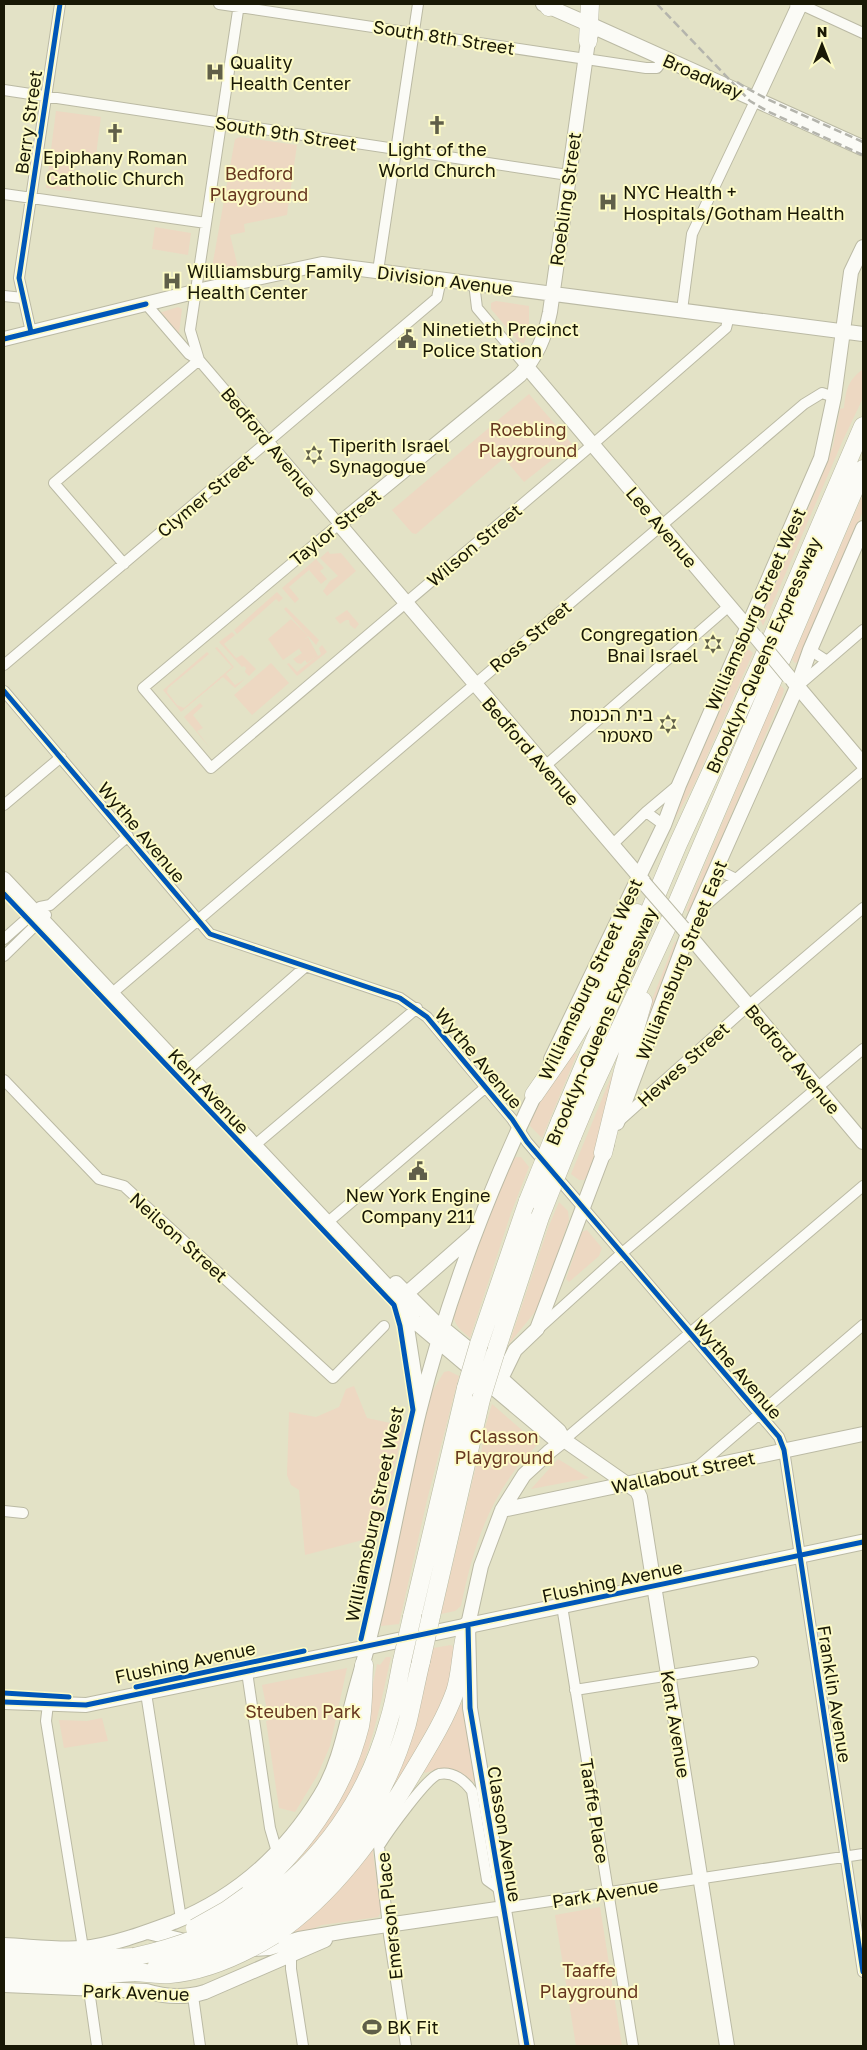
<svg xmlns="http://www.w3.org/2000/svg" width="867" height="2050" viewBox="0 0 867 2050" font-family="'Golos Text','Noto Sans Hebrew',sans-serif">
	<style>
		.green { fill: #edd8c2 }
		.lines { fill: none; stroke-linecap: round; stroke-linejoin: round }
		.street-casing { stroke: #bbbaa4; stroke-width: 12 }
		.secondary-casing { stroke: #bbbaa4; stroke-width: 16 }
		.primary-casing { stroke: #bbbaa4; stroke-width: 17 }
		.highway-casing { stroke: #bbbaa4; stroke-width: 19 }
		.street { stroke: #fbfbf6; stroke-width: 10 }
		.secondary { stroke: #fbfbf6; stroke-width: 14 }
		.primary { stroke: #fbfbf6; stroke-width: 15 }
		.highway { stroke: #fbfbf6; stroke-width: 18 }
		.rail { stroke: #b4b4ac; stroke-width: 2.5; stroke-dasharray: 8 4; stroke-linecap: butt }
		.secondary-bridge-casing { stroke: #bbbaa4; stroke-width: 16; stroke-linecap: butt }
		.highway-bridge-casing { stroke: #bbbaa4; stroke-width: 19; stroke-linecap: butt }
		.secondary-bridge { stroke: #fbfbf6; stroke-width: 14 }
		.highway-bridge { stroke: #fbfbf6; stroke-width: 18 }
		.cycleway-casing { stroke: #fdfbc6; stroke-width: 8 }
		.cycleway { stroke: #0057b8; stroke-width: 5 }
		.labels { text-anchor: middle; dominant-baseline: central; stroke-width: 4; stroke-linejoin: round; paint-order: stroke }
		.street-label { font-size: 18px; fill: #191805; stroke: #fdfbc6 }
		.poi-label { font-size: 18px; fill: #191805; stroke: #fdfbc6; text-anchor: start }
		.park-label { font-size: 18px; fill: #673720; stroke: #fdfbc6 }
	</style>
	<rect width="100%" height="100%" fill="#e3e2c6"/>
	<!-- green -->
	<path class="green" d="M56,111L101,117L96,155L76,153L71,191L46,188Z
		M240,137L297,145L287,215L244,224L245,232L230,235L238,267L211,273L235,139Z
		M155,227L191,233L188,255L152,249Z
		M496,301L529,306V328L524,343L519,342L491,309V303Z
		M178,307L182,309L179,333L177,334L159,313Z
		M862,370H863V398L843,440L763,626L760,619L817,488L833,446L840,409L844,408C846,391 847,381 862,370Z
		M529,394L572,444L524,482L504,458L416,534L412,533L392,510Z
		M863,494V511L798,662L795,663L792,659Z
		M328,551L330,554L341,553L356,571L327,596L323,591L330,581L338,576L320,558Z
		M316,559L324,568L320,571L327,579L321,584L309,570L289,587L299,599L295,603L282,588Z
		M277,592L283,598L279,602L276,599L237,634L234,630Z
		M286,607L319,640L316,645L284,609Z
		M347,610L359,624L355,629L350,625L349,620H346L340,624L335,618Z
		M291,619L308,636L304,640L308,637L318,656L321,654L319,648L322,645L327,652L297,676L287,664L289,663L297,672L317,656L307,663L305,660L301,664L297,663L293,659L302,653L299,649L304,645L283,660L268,639Z
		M232,632L235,635L224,644L236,658L242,655L256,669L249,676L245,672L246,668L244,666L242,667L219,642Z
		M217,647L234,667L226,674L235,685L245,679L235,688L223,677L181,712L163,690L207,652L209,654L168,688L167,692L177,705L184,708L232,667L215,648Z
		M746,650H750L753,653L693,787L666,834Z
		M271,663L289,683L252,715L234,695Z
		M780,685L784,689L783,694L689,913L686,910Z
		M200,703L203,706L193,715L203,728L197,731L210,748L184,717Z
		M675,941L677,945L634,1058L640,1031Z
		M574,1053L577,1054L542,1138L530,1126C534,1099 558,1074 574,1053Z
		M616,1071C610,1099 601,1158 584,1180H579L571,1174L613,1072Z
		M516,1157H521L529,1167L511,1213L470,1338C461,1330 453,1325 454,1313L486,1219L510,1163Z
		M559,1202L568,1211L569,1220L539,1307L509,1344L548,1228Z
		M587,1230L602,1248L599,1256L569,1282L566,1279L582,1232Z
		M449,1371L459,1376L427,1500L399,1624L381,1626L378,1621L430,1395L444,1372Z
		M354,1386L367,1418L404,1426L378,1536L305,1555L299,1490L291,1485L287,1475L289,1412L316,1417L339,1407L346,1389Z
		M492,1404L538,1444C491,1490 474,1543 461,1606L455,1611L441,1614L480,1449V1462L484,1431Z
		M558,1459L589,1478L531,1489Z
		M451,1645L454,1648V1679L445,1706L384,1803L412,1736L433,1648Z
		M386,1657H391C379,1710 370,1763 341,1810C327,1831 308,1850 291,1868L289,1866L365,1721L377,1664L380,1665Z
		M347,1668L330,1746L317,1776L295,1812L279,1808L266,1721L269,1720L262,1685Z
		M459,1703L463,1705L475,1783C454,1767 450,1765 425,1773L422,1768Z
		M102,1718L108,1741L64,1748L59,1720L87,1721Z
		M375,1843L373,1853L381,1912L378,1917L322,1925L278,1943Z
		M600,1907L622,2046H576L555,1915Z"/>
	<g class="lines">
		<!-- street casing -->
		<g class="street-casing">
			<path id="street" d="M219,4L646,68H657L664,58
				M800,4L863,33
				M4,90L568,175
				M4,194L206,223
				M378,271L418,4
				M474,283L477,308L527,367
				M4,296L23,298
				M146,304L189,354L199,360L339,524L143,688L211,768L585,451L726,328L729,316
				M682,310L692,234L756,99
				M31,332L19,278L60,4
				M199,360L190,330L239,4
				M124,564L54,483L199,360
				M810,650L827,661
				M4,665L437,298L441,279
				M798,686L863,630
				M4,691L210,934L400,998L427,1017L512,1119L527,1142L779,1437L784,1450L863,1972
				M545,766L729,606
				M4,805L61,757
				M646,812L664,825
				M612,845L646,812L678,785
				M716,869L736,879
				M699,911L863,770
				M4,939L40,907L50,905L128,836
				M4,956L46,915
				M117,989L804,404L822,393L834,397
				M191,1067L305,967
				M4,1080L99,1179L124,1186L333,1378L384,1326
				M618,1122L748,1006L863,908
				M255,1145L417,1008
				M328,1222L486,1087
				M538,1329L621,1254L863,1049
				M564,1440L863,1186
				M695,1469L863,1325
				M4,1511L23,1513
				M562,1606L633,2046
				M247,1672L270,1828L277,1852
				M575,1690L753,1662
				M146,1693L181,1919
				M48,1704L46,1721L83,1948
				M504,1908L863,1854
				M291,1955V1969L303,2046
				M89,1990L97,2046
				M193,1996L200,2046
				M406,2046L389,1935L379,1846C387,1833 427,1777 439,1774C453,1771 465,1781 472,1791L487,1880L501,1890"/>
		</g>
		<!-- secondary casing -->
		<g class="secondary-casing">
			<path id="secondary" d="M543,4L595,27L589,38L587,48L550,312C545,337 537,356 520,375L339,524L644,882
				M4,339L206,289L322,264L863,334
				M527,367L753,634
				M793,681L863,764
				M4,879L388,1287L414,1321L552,1437L564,1440L637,1491L640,1497L727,2046
				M683,928L863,1142
				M551,1059L664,825L679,785L821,458L834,397L851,272L863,247
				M617,1123L692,923L797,687L810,650L863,528
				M396,1283L433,1320L471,1351L559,1431L564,1440
				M406,1294L473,1235
				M404,1308L419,1405
				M496,1389L515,1350L537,1329L607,1144
				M502,1510L863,1434
				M4,1702L86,1705L367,1647
				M148,1932L189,1942
				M4,1945C29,1946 57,1950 82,1948C110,1946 147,1932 174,1922C236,1897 285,1853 320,1796C341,1762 346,1723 357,1685C383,1595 397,1502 419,1412C447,1298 488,1191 539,1086
				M252,1949L269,1948L299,1939L346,1931L504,1908
				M4,1985L146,1991C165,1997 185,1998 205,1992L325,1940
				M527,2046L470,1708L468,1625L481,1566L502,1510L524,1475L550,1451L564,1440"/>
		</g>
		<!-- primary casing -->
		<g class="primary-casing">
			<path id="primary" d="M595,27L863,148
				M756,99L800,4
				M367,1647L863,1542"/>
		</g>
		<!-- highway casing -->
		<g class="highway-casing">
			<path id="highway" d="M799,4H800
				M549,7L553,4
				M588,41L590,4
				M534,1095L568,1046L590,1010L637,913
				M560,1122L678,844L761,663L863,426
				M572,1137L592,1089L666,929L863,469
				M603,1153L623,1071L643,1001
				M479,1344L528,1201
				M495,1354L540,1217
				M431,1616L481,1399
				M412,1617L466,1388
				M248,1895C301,1851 343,1794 360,1726C364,1706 363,1685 364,1665
				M256,1907C322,1863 368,1797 389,1720C395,1701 398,1680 402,1661
				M266,1922C334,1875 384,1804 407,1724C412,1703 416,1682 421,1661
				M274,1935C334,1894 376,1834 413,1772C428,1747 445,1720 455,1692C462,1671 460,1648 468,1625
				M4,1956L75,1960L134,1957
				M4,1972L75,1976L135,1972"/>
		</g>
		<!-- street -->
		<use href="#street" class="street"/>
		<!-- secondary -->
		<use href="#secondary" class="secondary"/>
		<!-- primary -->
		<use href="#primary" class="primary"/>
		<!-- highway -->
		<use href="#highway" class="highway"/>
		<!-- rail -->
		<path class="rail" d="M657,4L750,101L767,111L863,155
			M737,82L743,86L767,99L863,142"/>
		<!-- secondary-bridge casing -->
		<g class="secondary-bridge-casing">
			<path id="secondary-bridge" d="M756,637L789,677
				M644,883L683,928"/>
		</g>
		<!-- highway-bridge casing -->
		<g class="highway-bridge-casing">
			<path id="highway-bridge" d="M528,1201L560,1122
				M540,1217L572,1137
				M466,1388L479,1344
				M481,1399L495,1354
				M402,1661L412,1617
				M421,1661L431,1616
				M195,1928L227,1910L248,1895
				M134,1957C178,1947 218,1933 256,1907
				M157,1966C199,1954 229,1946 266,1922
				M135,1972C147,1973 158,1975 170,1974C207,1971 243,1954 274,1935"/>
		</g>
		<!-- secondary-bridge -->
		<use href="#secondary-bridge" class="secondary-bridge"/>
		<!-- highway-bridge -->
		<use href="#highway-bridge" class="highway-bridge"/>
		<!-- cycleway casing -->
		<g class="cycleway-casing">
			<path id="cycleway" d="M31,332L19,278L60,4
				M4,339L146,304
				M4,691L210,934L400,998L427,1017L512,1119L527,1142L779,1437L784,1450L863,1972
				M4,894L394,1305L400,1326L413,1410L361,1639
				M468,1625L470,1708L527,2046
				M136,1687L304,1651
				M4,1693L69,1697
				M4,1702L86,1705L863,1542"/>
		</g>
		<!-- cycleway -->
		<use href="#cycleway" class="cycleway"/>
	</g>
	<!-- icons -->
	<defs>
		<g id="hospital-bare" transform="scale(1.5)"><path d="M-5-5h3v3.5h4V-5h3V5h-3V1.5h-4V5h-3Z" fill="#605f49" stroke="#fdfbc6" stroke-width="2.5" paint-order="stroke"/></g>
		<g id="church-bare" transform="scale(1.5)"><path d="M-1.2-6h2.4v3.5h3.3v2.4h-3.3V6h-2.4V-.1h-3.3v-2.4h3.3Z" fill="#605f49" stroke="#fdfbc6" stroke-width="2.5" paint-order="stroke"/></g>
		<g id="civic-bare" transform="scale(1.5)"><path d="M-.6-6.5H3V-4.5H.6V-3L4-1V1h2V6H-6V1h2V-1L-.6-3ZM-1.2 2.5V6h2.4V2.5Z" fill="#605f49" stroke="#fdfbc6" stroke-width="2.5" paint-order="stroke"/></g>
		<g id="synagogue-bare" transform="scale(1.5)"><path d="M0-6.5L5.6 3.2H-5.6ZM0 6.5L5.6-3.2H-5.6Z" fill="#605f49" stroke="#fdfbc6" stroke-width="2.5" paint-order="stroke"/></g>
		<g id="stadium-bare" transform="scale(1.5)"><path d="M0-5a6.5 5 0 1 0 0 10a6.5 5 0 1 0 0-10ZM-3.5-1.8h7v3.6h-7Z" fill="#605f49" stroke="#fdfbc6" stroke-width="2.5" paint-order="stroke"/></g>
	</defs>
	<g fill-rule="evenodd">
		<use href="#hospital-bare" x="215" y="72"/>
		<use href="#church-bare" x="437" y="125"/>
		<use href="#church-bare" x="115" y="133"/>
		<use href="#hospital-bare" x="608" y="202"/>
		<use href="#hospital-bare" x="172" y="281"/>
		<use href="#civic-bare" x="407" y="339"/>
		<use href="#synagogue-bare" x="314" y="455"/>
		<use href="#synagogue-bare" x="713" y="644"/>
		<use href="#synagogue-bare" x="668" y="724"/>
		<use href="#civic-bare" x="418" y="1171"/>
		<use href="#stadium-bare" x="372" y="2027"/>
	</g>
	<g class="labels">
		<!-- street labels -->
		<g class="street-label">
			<text transform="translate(444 37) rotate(9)">South 8th Street</text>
			<text transform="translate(703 76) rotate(24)">Broadway</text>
			<text transform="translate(28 122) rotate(-82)">Berry Street</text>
			<text transform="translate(286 133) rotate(9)">South 9th Street</text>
			<text transform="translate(565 199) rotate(-82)">Roebling Street</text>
			<text transform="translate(445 280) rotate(7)">Division Avenue</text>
			<text transform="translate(269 442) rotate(50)">Bedford Avenue</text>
			<text transform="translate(205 495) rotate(-40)">Clymer Street</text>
			<text transform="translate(335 527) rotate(-39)">Taylor Street</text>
			<text transform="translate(662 527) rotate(50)">Lee Avenue</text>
			<text transform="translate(474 545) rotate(-40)">Wilson Street</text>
			<text transform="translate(755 609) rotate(-66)">Williamsburg Street West</text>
			<text transform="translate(530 636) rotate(-40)">Ross Street</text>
			<text transform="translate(763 655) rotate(-66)">Brooklyn-Queens Expressway</text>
			<text transform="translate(531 751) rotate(49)">Bedford Avenue</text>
			<text transform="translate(142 832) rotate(50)">Wythe Avenue</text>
			<text transform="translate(681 960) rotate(-68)">Williamsburg Street East</text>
			<text transform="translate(590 979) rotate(-65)">Williamsburg Street West</text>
			<text transform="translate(601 1026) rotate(-67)">Brooklyn-Queens Expressway</text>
			<text transform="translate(479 1058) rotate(50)">Wythe Avenue</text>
			<text transform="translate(793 1059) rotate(50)">Bedford Avenue</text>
			<text transform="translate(683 1064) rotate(-42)">Hewes Street</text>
			<text transform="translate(209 1091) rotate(47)">Kent Avenue</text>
			<text transform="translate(179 1237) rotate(42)">Neilson Street</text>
			<text transform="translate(738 1369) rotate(49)">Wythe Avenue</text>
			<text transform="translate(683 1472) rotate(-12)">Wallabout Street</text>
			<text transform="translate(374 1514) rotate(-78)">Williamsburg Street West</text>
			<text transform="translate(612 1581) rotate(-12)">Flushing Avenue</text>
			<text transform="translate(185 1662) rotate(-12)">Flushing Avenue</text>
			<text transform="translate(835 1694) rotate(81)">Franklin Avenue</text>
			<text transform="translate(676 1724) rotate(81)">Kent Avenue</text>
			<text transform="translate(595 1811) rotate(81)">Taaffe Place</text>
			<text transform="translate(505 1834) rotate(81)">Classon Avenue</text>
			<text transform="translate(605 1893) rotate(-9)">Park Avenue</text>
			<text transform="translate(389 1916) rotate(-96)">Emerson Place</text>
			<text transform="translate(136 1992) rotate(2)">Park Avenue</text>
		</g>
		<!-- poi labels -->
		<g class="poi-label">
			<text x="230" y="62">Quality<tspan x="230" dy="21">Health Center</tspan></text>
			<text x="437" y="149" text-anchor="middle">Light of the<tspan x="437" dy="21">World Church</tspan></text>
			<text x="115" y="157" text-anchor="middle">Epiphany Roman<tspan x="115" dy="21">Catholic Church</tspan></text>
			<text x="623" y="192">NYC Health +<tspan x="623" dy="21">Hospitals/Gotham Health</tspan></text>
			<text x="187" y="271">Williamsburg Family<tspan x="187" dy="21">Health Center</tspan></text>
			<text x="422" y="329">Ninetieth Precinct<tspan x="422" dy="21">Police Station</tspan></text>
			<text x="329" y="445">Tiperith Israel<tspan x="329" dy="21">Synagogue</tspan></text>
			<text x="698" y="634" text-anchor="end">Congregation<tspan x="698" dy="21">Bnai Israel</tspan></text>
			<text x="653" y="714" text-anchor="end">בית הכנסת<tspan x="653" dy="21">סאטמר</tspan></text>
			<text x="418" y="1195" text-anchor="middle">New York Engine<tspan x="418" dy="21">Company 211</tspan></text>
			<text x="387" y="2027">BK Fit</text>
		</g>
		<!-- park labels -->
		<g class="park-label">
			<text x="259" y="173">Bedford<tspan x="259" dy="21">Playground</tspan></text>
			<text x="528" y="429">Roebling<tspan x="528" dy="21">Playground</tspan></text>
			<text x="504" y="1436">Classon<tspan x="504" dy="21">Playground</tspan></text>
			<text x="303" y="1711">Steuben Park</text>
			<text x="589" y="1970">Taaffe<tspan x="589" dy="21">Playground</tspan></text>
		</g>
	</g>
	<!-- border -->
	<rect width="867" height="2050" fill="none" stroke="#191805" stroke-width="10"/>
	<!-- north arrow -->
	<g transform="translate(822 45)" stroke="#fdfbc6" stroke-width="4" paint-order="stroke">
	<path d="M0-4L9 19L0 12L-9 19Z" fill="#191805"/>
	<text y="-8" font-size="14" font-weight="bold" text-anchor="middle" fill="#191805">N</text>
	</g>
</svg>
